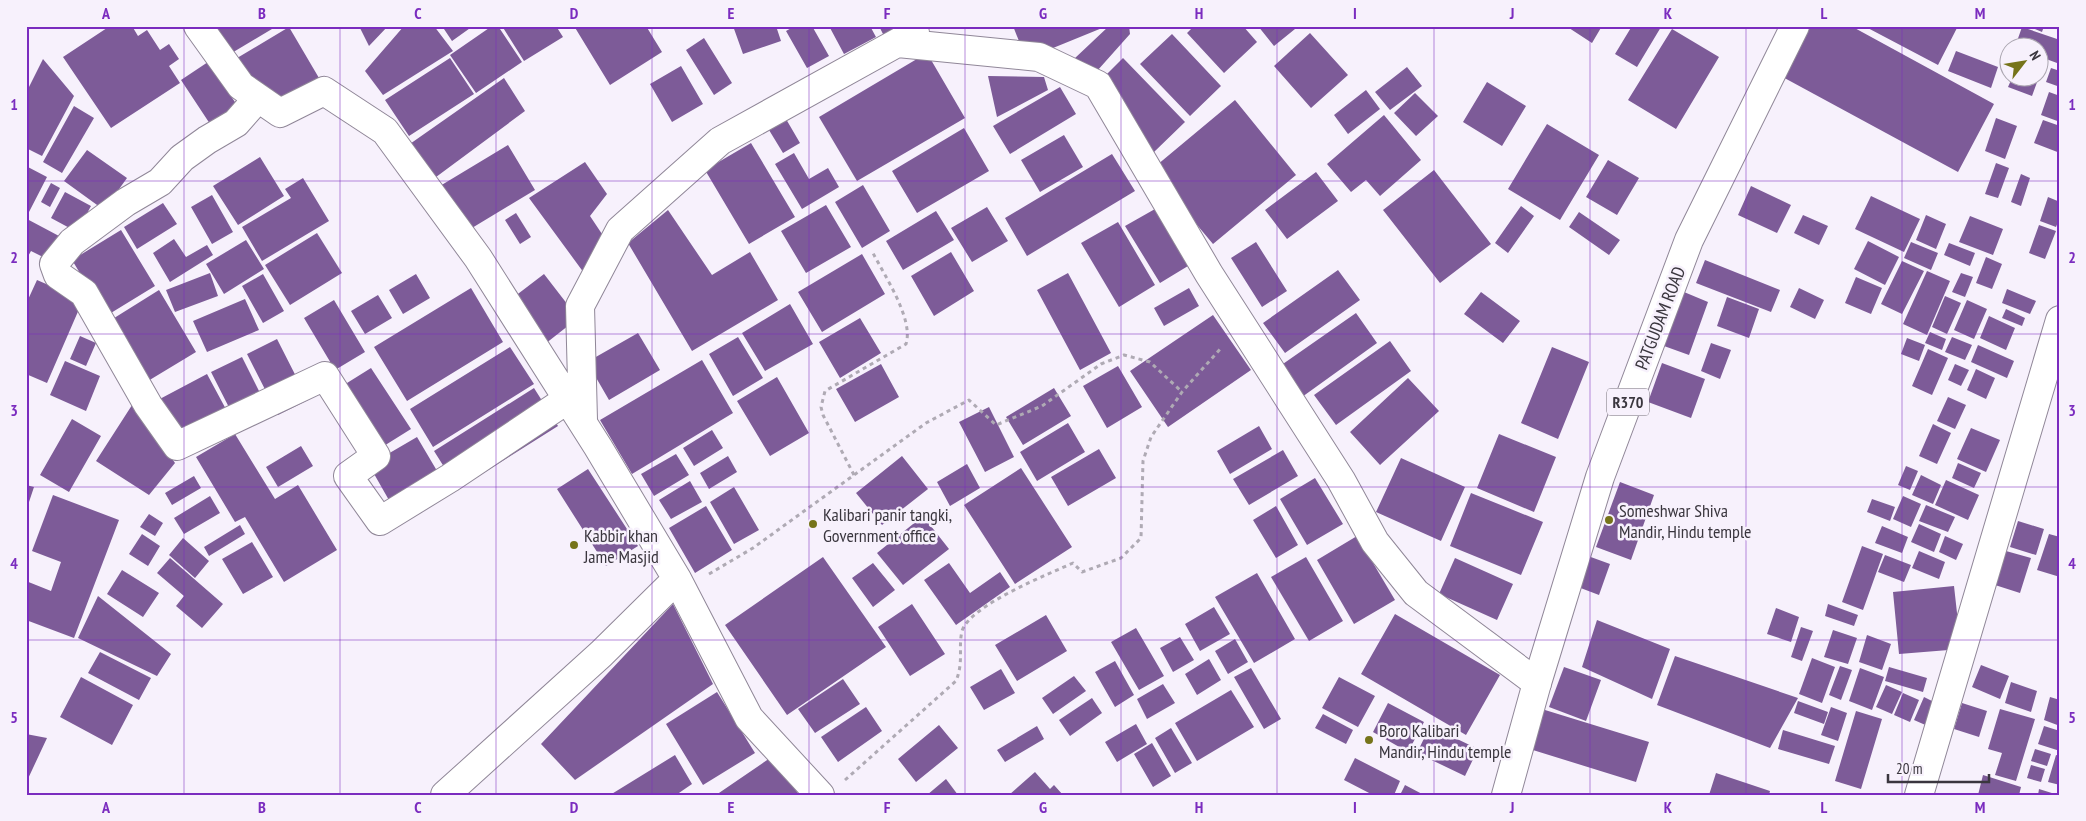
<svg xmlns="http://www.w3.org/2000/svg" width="2086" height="821" viewBox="0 0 2086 821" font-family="'PT Sans Narrow',sans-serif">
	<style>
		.building { fill: #7d5b98 }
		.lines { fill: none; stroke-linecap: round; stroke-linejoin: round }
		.minor-casing { stroke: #908798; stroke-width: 30 }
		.primary-casing { stroke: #908798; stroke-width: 30 }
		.path { stroke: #afaab4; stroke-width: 3; stroke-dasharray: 4 4; stroke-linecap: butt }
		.minor { stroke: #fff; stroke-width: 28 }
		.primary { stroke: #fff; stroke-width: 28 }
		.grid { fill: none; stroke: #7b2cbf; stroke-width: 1; stroke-opacity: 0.55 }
		.poi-dot { fill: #76741a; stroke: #f7f1fc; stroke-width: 2 }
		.labels { text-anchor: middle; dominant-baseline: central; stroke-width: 5; stroke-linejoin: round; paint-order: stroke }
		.shield { fill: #f7f1fc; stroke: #736e77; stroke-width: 1 }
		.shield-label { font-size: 16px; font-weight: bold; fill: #3a363e }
		.street-label { font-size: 18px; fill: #3a363e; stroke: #f7f1fc }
		.poi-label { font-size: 18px; fill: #3a363e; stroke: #f7f1fc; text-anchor: start }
		.neatline { fill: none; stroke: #7b2cbf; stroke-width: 2 }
		.grid-label { font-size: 16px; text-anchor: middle; font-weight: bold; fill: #7b2cbf }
	</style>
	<rect width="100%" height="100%" fill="#f7f1fc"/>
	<!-- building -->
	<path class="building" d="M110,26H132L138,36L147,30L160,50L169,44L179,59L169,66L180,83L111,128L63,57Z
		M193,26H277L215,63Z
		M359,26H388L369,46Z
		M404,26H434L453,51L383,95L365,71Z
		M442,26H473L452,41Z
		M492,26H498L522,62L476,93L450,55Z
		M502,26H556L563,37L524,61Z
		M574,26H646L662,52L610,85Z
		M733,26H776L781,41L743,54Z
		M795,26H812L829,56L807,68L786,31Z
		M829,26H870L876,37L844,54Z
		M879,26H907L885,38Z
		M1013,26H1107L1026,59Z
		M1109,26H1129L1130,34L1097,71L1074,59Z
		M1194,26H1243L1257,42L1224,73L1187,33Z
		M1258,26H1292L1295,29L1274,46Z
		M1566,26H1602L1592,43Z
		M1632,26L1661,27L1637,67L1615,54Z
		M1803,26H1851L1994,104L1958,172L1777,74Z
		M1864,26H1958L1938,65Z
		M2028,26H2044L2042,32Z
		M289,27L319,78L257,114L227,64Z
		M2022,27L2060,40V57L2057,63L2038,56V48L2015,47Z
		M1672,29L1719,57L1676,129L1628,100Z
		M1310,33L1348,75L1311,108L1274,66Z
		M1172,34L1221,86L1190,116L1140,64Z
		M704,38L732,83L714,95L686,50Z
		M1956,51L1998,67L1991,88L1948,71Z
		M927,53L965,118L857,181L819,117Z
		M450,58L474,94L409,136L385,100Z
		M1123,58L1185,122L1154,152L1092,89Z
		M43,59L74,96L42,156L26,148V93Z
		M2038,61L2044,63L2032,96L2008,87L2012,78H2038Z
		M208,62L241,111L214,130L181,80Z
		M681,66L703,104L672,122L650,84Z
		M1407,67L1422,86L1390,110L1375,92Z
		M2051,68L2060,71V87L2046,82Z
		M988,76L1044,77L1048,90L997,117Z
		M504,78L525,111L432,180L407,146Z
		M1487,82L1526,106L1502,146L1463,122Z
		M1060,87L1076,114L1010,154L993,126Z
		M1366,90L1380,109L1348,134L1334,115Z
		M2049,92L2060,96V122L2041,115Z
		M1415,93L1438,116L1416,136L1394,113Z
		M1235,100L1296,175L1213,244L1151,170Z
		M74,106L94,118L62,173L43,162Z
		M1384,115L1421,160L1380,196L1366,180L1351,192L1327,164Z
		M1996,118L2017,126L2005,159L1985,151Z
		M786,119L800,143L783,153L769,130Z
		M2043,120L2060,126V153L2034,143Z
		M1547,124L1599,155L1560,220L1508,189Z
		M964,128L989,171L917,213L892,171Z
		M1064,135L1083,167L1040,192L1021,160Z
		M751,143L795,217L749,244L705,170Z
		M508,145L535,190L462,234L435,189Z
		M87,150L127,178L104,210L64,181Z
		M794,153L809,179L828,168L839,187L802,209L775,164Z
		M1112,154L1135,191L1027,256L1005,218Z
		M260,157L284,196L238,225L213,186Z
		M1608,160L1639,178L1617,215L1586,197Z
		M585,162L607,194L590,216L614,252L584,273L529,198Z
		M1996,163L2009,168L1998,198L1985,194Z
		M26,166L47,177L29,212L26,211Z
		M1434,170L1491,244L1440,283L1383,210Z
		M1316,172L1338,201L1287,239L1265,210Z
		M2021,174L2030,178L2021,206L2011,202Z
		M303,178L329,221L262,261L242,227L291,198L285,189Z
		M51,183L60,188L50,207L41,202Z
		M863,185L890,231L862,248L835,202Z
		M1751,186L1791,205L1777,233L1738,215Z
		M65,192L91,206L77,232L51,218Z
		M212,195L233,232L212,244L191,207Z
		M1871,196L1920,219L1904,252L1855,229Z
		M2048,197L2060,202V217L2056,227L2040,221Z
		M163,203L177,224L137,249L124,227Z
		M826,205L851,247L806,273L781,231Z
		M1521,206L1534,216L1508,253L1495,243Z
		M987,207L1008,241L972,262L951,228Z
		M1155,209L1188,266L1160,283L1125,226Z
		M668,210L712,275L750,252L778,300L692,351L628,243Z
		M936,211L954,240L903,270L886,241Z
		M1579,212L1620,240L1609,255L1569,227Z
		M516,213L531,237L520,244L505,220Z
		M1803,215L1828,226L1819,245L1794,233Z
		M1926,215L1946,224L1936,249L1916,240Z
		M1970,216L2003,229L1993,255L1959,242Z
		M27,219L59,236L47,259L31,251L26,260Z
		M1118,222L1155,285L1119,307L1081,243Z
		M2039,225L2056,231L2045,259L2029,253Z
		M121,230L155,286L106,316L72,260Z
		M317,233L342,273L290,305L265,265Z
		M174,239L186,257L207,245L213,255L170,282L153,253Z
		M246,240L264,269L224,294L206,264Z
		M1868,241L1899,257L1885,285L1854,269Z
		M1256,242L1287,291L1262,307L1231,258Z
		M1911,242L1938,253L1931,270L1904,258Z
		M1949,243L1975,253L1970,266L1944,255Z
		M951,252L974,291L934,316L911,276Z
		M862,254L885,294L822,332L798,292Z
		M1986,257L2002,264L1992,289L1976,283Z
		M1705,260L1780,290L1771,312L1696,283Z
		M1902,261L1924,271L1902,314L1881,304Z
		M1338,270L1360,300L1285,353L1263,323Z
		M1927,271L1950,281L1927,335L1903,324Z
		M210,273L218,296L175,312L166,290Z
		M1068,273L1111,353L1080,370L1037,290Z
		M1961,273L1973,277L1965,297L1952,292Z
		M263,274L284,311L263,323L242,286Z
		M416,274L430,298L403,314L389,290Z
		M544,274L578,318L545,344L510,300Z
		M1856,277L1882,288L1871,314L1845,303Z
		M37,280L83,300L47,383L26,374V304Z
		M471,288L503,342L407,401L374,347Z
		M1189,288L1199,306L1164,326L1154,308Z
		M1799,288L1824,300L1815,319L1790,307Z
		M2007,289L2036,301L2030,314L2002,303Z
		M159,290L196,352L148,381L111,320Z
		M1481,292L1520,321L1503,343L1464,314Z
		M1684,292L1708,302L1689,355L1664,346Z
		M378,295L392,318L365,334L351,311Z
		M1945,296L1961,303L1947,334L1932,327Z
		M1727,297L1759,309L1749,338L1717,326Z
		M245,299L259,330L207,352L193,321Z
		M334,300L365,352L335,370L304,318Z
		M1967,300L1987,309L1974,339L1954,330Z
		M790,304L813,344L765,371L742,333Z
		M2006,309L2025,318L2022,326L2002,318Z
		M1356,313L1377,343L1302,397L1280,366Z
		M1213,315L1251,370L1168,427L1130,371Z
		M1989,316L2015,328L2006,350L1980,338Z
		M860,318L881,353L840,378L819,342Z
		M1930,332L1946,339L1942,350L1925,343Z
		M638,333L660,370L609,400L587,362Z
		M80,336L96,343L86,366L70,359Z
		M738,337L763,378L733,396L709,354Z
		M1952,337L1972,345L1965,360L1945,352Z
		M1907,338L1925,345L1919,361L1901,354Z
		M277,339L308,400L278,415L247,354Z
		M1390,341L1411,371L1336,425L1314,395Z
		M1711,343L1731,350L1720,379L1701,371Z
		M1978,345L2014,361L2007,378L1971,362Z
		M510,347L534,384L433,447L410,409Z
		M1552,347L1589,362L1558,439L1521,423Z
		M1928,349L1948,358L1932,395L1912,386Z
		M242,357L271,415L241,431L211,372Z
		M702,360L733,413L632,474L600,420Z
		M65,361L100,376L86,411L50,395Z
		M1662,363L1705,379L1691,418L1648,402Z
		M881,364L899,397L855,422L836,389Z
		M1955,364L1969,370L1961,386L1948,380Z
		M1118,366L1142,407L1107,428L1083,386Z
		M371,368L411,429L379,449L339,388Z
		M1976,369L1995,378L1986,399L1967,390Z
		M207,374L228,413L178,441L156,401Z
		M777,377L809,433L770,456L737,401Z
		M1408,378L1439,411L1380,465L1350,432Z
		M534,388L558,426L458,489L434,451Z
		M1054,388L1071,416L1023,445L1006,417Z
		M1948,397L1966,405L1955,429L1937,421Z
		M134,402L175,463L149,495L96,461Z
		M989,407L1014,457L985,472L959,422Z
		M72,419L101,436L69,492L40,475Z
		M1068,423L1085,452L1037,481L1020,452Z
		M1933,424L1951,433L1937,464L1919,456Z
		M1259,426L1272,449L1230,474L1217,451Z
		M1971,428L2000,440L1986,472L1957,459Z
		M712,430L723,448L694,466L683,448Z
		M235,434L275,499L298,485L337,550L284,582L245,517L235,522L196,457Z
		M1499,434L1556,457L1534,512L1477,488Z
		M417,437L443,481L394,509L369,465Z
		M301,446L313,466L278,487L266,467Z
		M1099,449L1116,478L1068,506L1051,477Z
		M1283,450L1298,476L1249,505L1233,479Z
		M676,454L689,475L654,496L641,474Z
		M728,456L737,472L709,489L700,473Z
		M902,456L928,489L882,525L856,493Z
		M1401,458L1465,487L1441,541L1376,512Z
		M1958,463L1981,473L1974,488L1952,478Z
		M967,464L980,488L950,506L937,482Z
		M1906,466L1918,471L1910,490L1898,485Z
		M1021,468L1072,547L1015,584L964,505Z
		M588,469L638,546L606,566L557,489Z
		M1921,475L1941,485L1933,504L1912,495Z
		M194,476L201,488L172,505L165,493Z
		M1315,478L1343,524L1307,545L1280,499Z
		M1946,480L1979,495L1968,520L1935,505Z
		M690,481L702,502L671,519L659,500Z
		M1620,482L1654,495L1631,560L1596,547Z
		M26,485L34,487L27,508H26Z
		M734,487L759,530L734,544L710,502Z
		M1471,493L1543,522L1521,575L1450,546Z
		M53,495L119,520L74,638L26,620V581L51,591L61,562L32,551Z
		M210,496L220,513L184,534L174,518Z
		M1903,496L1921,504L1911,527L1893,519Z
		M1872,499L1895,507L1890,521L1867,512Z
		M1926,505L1955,517L1948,532L1919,521Z
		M706,506L732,550L695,573L669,528Z
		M1276,506L1298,545L1276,558L1253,520Z
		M149,514L163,523L155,536L140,527Z
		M923,516L949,549L903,585L877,553Z
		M2018,521L2044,529L2036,555L2010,547Z
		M1919,524L1941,534L1934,552L1911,542Z
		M240,525L245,534L209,556L204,547Z
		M1882,526L1908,537L1902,553L1875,543Z
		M142,534L160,546L148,566L129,554Z
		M2049,534L2060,537V577L2037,570Z
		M1357,536L1395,600L1354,624L1317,560Z
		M1945,536L1963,544L1956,560L1939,552Z
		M183,538L209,561L195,578L169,555Z
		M252,542L273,577L243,594L222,559Z
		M1862,546L1883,554L1863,610L1842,602Z
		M1919,551L1945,562L1939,579L1912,568Z
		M2006,551L2031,558L2020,593L1995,585Z
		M1885,555L1911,565L1904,582L1878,572Z
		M1588,556L1610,564L1599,595L1578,587Z
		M823,557L886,647L787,715L725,625Z
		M1306,557L1343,621L1309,641L1271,577Z
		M170,558L223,604L202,628L176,606L184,596L157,573Z
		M1455,558L1513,584L1497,620L1439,594Z
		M873,563L895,590L873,607L852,578Z
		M949,563L970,593L1000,572L1010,587L956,625L924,580Z
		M122,570L159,593L143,617L107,594Z
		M1257,573L1295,639L1254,663L1215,597Z
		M1954,586L1961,649L1899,654L1893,592Z
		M98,596L171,654L157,676L78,638Z
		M673,604L713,684L575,780L541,744Z
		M912,604L945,654L910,676L878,627Z
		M1828,604L1858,615L1854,626L1825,616Z
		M1214,607L1230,634L1200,651L1185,624Z
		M1776,608L1799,617L1791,642L1767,634Z
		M1395,614L1500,675L1466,735L1361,674Z
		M1046,615L1067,651L1017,681L995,645Z
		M1597,620L1670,649L1652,699L1582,667Z
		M1801,627L1813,631L1802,661L1791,657Z
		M1136,628L1164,676L1139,690L1111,642Z
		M1833,630L1857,638L1848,664L1824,657Z
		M1867,635L1891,644L1882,670L1859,662Z
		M1180,637L1194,660L1173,672L1160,648Z
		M1235,639L1248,662L1228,674L1215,651Z
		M100,652L151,678L139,700L88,673Z
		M1675,656L1798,698L1770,748L1657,705Z
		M1812,658L1835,667L1822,703L1799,694Z
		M1209,659L1221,680L1197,695L1185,674Z
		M1115,661L1134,695L1115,707L1095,672Z
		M1981,665L2009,676L2000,699L1972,687Z
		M1840,666L1852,670L1841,700L1829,695Z
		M1564,667L1601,680L1586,721L1549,707Z
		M1889,667L1927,678L1923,692L1885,681Z
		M1251,668L1281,719L1264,729L1234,677Z
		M1860,668L1884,677L1872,710L1849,701Z
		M1001,669L1015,693L984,710L970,687Z
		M1074,676L1086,691L1053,714L1042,698Z
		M81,677L133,705L112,745L60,717Z
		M1339,677L1375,696L1358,727L1322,708Z
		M843,679L860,704L815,733L798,709Z
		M2011,682L2037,691L2031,712L2005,703Z
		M1163,684L1175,703L1147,719L1137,699Z
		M1886,685L1902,692L1892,714L1876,707Z
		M1231,690L1254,727L1197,761L1175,723Z
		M717,692L755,753L703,785L666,724Z
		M1903,693L1919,700L1910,722L1894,715Z
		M1924,697L1940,705L1930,727L1914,720Z
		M2050,697L2060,700V726L2044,720Z
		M1092,698L1102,713L1070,736L1059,720Z
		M1798,701L1828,712L1824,724L1794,713Z
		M1388,703L1424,722L1408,752L1373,732Z
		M1962,703L1987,711L1979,737L1954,729Z
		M1532,706L1649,742L1636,782L1520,746Z
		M866,707L882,731L838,762L821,737Z
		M1831,707L1847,713L1838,741L1821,735Z
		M2000,709L2035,719L2016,781L1995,775L2002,753L1988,749Z
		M1856,711L1882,719L1861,789L1835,781Z
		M1323,714L1353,730L1346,744L1315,728Z
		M1136,724L1147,744L1117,762L1105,742Z
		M939,725L958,748L916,782L898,759Z
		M1037,726L1044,739L1005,762L997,750Z
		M1430,726L1478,749L1465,776L1417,753Z
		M2044,726L2060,731V751L2038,744Z
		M1171,728L1192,763L1175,773L1155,738Z
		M1783,730L1835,746L1829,764L1778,749Z
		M26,734L47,738L26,783Z
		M1152,743L1171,776L1153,787L1134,754Z
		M2035,749L2051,754L2047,766L2031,761Z
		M675,755L692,784L676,795H610Z
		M2056,755L2060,756V785L2048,782Z
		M773,756L799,795H716Z
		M1355,758L1400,781L1394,795H1373L1344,780Z
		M2031,765L2045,769L2041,782L2027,778Z
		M1035,772L1050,789L1054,785L1063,795H1009Z
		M1716,773L1770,791L1769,795H1709Z
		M1983,775L2021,787L2019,795H1978Z
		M946,779L958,795H927Z
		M1405,785L1424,795H1400Z
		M2039,789L2055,794V795H2038Z"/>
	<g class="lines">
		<!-- minor casing -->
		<g class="minor-casing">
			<path id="minor" d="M198,26L241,86L280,113L324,91L385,131L478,258L598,447L677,579L749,718L820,795
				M898,43L1039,57L1098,85L1209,274L1341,480L1375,542L1416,593L1537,683
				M258,98L236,123L207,140L182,158L160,182L126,202L72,242L54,264L58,275L84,293L148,405L177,446L325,376L376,456L348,476L380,521L450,478L568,399
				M583,420L580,306L620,230L720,141L915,33
				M445,795L601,654L677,579
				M1919,795L2060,320"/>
		</g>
		<!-- primary casing -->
		<g class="primary-casing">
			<path id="primary" d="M1506,795L1537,683L1600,477L1689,240L1795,26"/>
		</g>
		<!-- path -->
		<path class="path" d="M854,475L823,415L821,407L825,391L906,344C914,319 884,275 873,253
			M709,574L753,548L926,423L969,400L996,425L1042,406L1101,364L1124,355L1150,362L1182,392
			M845,780L956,681C964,661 958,648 962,631C970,605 1049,574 1073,563L1082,572L1121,558L1141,538L1143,461L1151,437L1182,392L1221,348"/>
		<!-- minor -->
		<use href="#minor" class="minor"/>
		<!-- primary -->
		<use href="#primary" class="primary"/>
	</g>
	<!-- grid -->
	<path class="grid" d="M184,26V795M340,26V795M496,26V795M652,26V795M809,26V795M965,26V795M1121,26V795M1277,26V795M1434,26V795M1590,26V795M1746,26V795M1902,26V795M26,181H2060M26,334H2060M26,487H2060M26,640H2060"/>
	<!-- markers -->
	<g class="poi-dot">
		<circle cx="1609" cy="520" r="5"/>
		<circle cx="813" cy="524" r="5"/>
		<circle cx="574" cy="545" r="5"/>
		<circle cx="1369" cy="740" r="5"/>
	</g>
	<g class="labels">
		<!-- shield labels -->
		<rect class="shield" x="1607" y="388.5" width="42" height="27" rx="4"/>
		<g class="shield-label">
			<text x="1628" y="402">R370</text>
		</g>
		<!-- street labels -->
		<g class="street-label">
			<text transform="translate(1660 318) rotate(-69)">PATGUDAM ROAD</text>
		</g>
		<!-- poi labels -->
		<g class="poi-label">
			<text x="1619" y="510">Someshwar Shiva<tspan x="1619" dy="21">Mandir, Hindu temple</tspan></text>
			<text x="823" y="514">Kalibari panir tangki,<tspan x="823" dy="21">Government office</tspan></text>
			<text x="584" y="535">Kabbir khan<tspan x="584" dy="21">Jame Masjid</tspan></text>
			<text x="1379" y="730">Boro Kalibari<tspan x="1379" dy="21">Mandir, Hindu temple</tspan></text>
		</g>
	</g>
	<!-- border -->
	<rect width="2086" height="821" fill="none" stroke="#f7f1fc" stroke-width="55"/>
	<!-- north arrow -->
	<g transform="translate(2024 62) rotate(59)"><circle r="24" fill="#f7f1fc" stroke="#aba6b0"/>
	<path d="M0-4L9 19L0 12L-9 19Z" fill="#76741a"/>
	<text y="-8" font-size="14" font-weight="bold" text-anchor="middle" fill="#3a363e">N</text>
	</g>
	<!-- scale -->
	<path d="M1888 774v8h101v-8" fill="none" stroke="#3a363e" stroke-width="2.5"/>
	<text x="1896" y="774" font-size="15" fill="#3a363e" stroke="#f7f1fc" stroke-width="4" paint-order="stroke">20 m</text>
	<rect x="28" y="28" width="2030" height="766" class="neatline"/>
	<g class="grid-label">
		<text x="106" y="19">A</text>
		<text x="262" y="19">B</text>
		<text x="418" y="19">C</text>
		<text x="574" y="19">D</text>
		<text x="731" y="19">E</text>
		<text x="887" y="19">F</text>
		<text x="1043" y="19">G</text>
		<text x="1199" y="19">H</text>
		<text x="1355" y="19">I</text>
		<text x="1512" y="19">J</text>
		<text x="1668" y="19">K</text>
		<text x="1824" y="19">L</text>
		<text x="1980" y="19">M</text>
		<text x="14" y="110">1</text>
		<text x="2072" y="110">1</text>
		<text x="14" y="263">2</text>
		<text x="2072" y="263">2</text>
		<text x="14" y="416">3</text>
		<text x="2072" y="416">3</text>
		<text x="14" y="569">4</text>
		<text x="2072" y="569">4</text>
		<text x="14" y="723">5</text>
		<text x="2072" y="723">5</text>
		<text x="106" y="813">A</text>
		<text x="262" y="813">B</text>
		<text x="418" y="813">C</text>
		<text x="574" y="813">D</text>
		<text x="731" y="813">E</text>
		<text x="887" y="813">F</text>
		<text x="1043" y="813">G</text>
		<text x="1199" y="813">H</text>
		<text x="1355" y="813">I</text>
		<text x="1512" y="813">J</text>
		<text x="1668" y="813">K</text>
		<text x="1824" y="813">L</text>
		<text x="1980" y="813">M</text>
	</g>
</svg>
